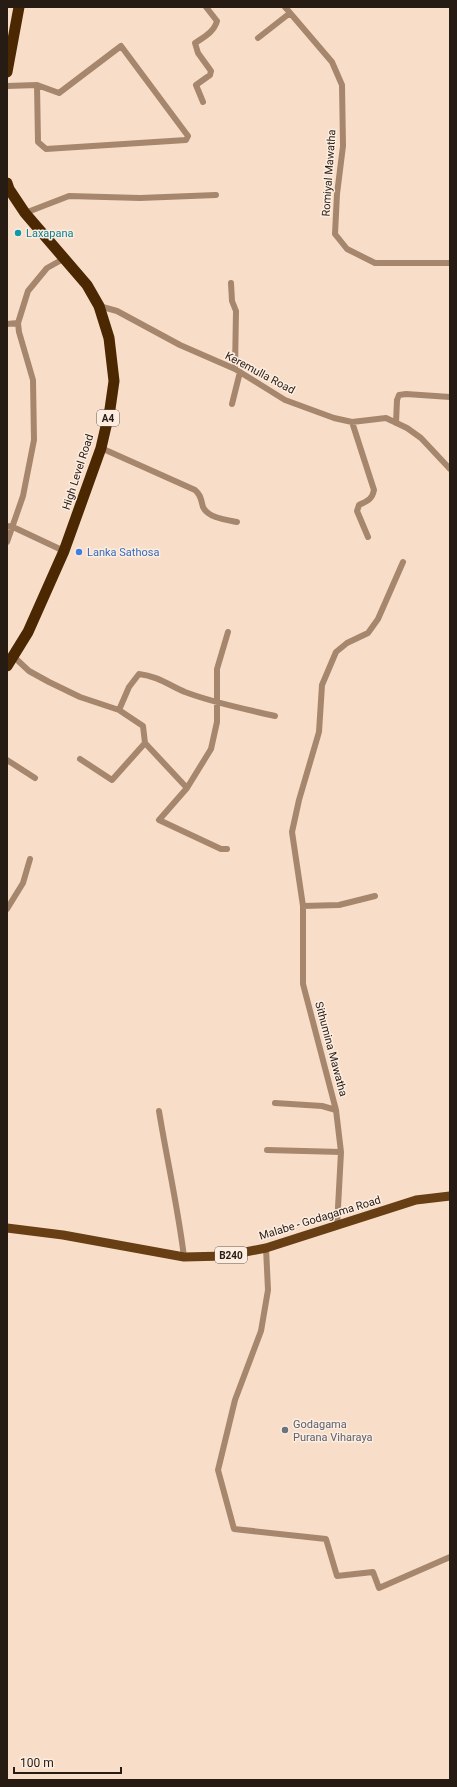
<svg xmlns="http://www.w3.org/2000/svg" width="457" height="1787" viewBox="0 0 457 1787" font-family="Roboto,sans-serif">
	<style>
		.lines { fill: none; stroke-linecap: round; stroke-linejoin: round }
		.street { stroke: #a6876d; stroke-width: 6 }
		.primary { stroke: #683e14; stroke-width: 9 }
		.highway { stroke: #4b2802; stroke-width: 11 }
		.culture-dot { fill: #0f9aa8; stroke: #fdede0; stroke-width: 1.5 }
		.shop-dot { fill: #3f7fe0; stroke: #fdede0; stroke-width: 1.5 }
		.worship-dot { fill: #6b7280; stroke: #fdede0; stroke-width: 1.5 }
		.labels { text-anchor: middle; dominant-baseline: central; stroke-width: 3; stroke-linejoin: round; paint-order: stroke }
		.shield { fill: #fdede0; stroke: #665b51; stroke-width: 1 }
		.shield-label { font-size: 10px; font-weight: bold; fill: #261c14 }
		.street-label { font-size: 11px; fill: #261c14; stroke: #fdede0 }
		.culture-label { font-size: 11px; fill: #0d838f; stroke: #fdede0; text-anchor: start }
		.shop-label { font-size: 11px; fill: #366cbe; stroke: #fdede0; text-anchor: start }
		.worship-label { font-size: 11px; fill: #5b616d; stroke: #fdede0; text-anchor: start }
	</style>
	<rect width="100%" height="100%" fill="#f8dec8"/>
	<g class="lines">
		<!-- street -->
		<path class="street" d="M285,7L332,62L342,85L343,146L337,194L335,234L347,249L375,263H450
			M258,38L290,13
			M7,86L37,85L59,93L121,46L188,136L186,140L46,149L38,142L37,85
			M203,102L196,85L210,75L211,71L198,53L195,43C204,37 214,32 217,21L206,7
			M25,213L69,196L140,198L216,195
			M231,283L232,301L236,311L235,369
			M99,306L117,311L180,345L235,369L285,400L334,418L352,422L386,418L407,428L421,438L450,469
			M7,324L18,323
			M232,404L240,372
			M352,422L374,490C372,500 367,501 359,505L357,511L368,537
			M396,423L397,400L399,395L406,394L450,397
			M101,448L195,490C201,495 201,500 203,507C208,518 227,520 237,522
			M7,526L13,527L64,551
			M7,542L23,496L34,440L33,380L19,332L18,323L28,291L47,268L65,258
			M14,657L29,671L49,682L80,697L119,710L143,726L145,743L112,780L80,759
			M119,710L129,687L139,674C157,676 169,685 185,692C214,703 245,709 275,716
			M145,743L187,788L159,820L221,849H227
			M7,760L35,778
			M187,788L211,749L217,722V669L228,632
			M303,906L339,905L375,896
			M7,909L23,883L30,859
			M275,1103L322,1106L336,1110
			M159,1111C167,1160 178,1208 184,1257
			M267,1150L341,1152
			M337,1226L341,1152L336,1110L303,984V906L292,832L299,800L319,732L322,685L336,652L347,643L368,633L378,619L403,562
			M266,1248L268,1290L261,1331L235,1400L218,1470L234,1529L326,1539L337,1576L373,1572L379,1588L450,1557"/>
		<!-- primary -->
		<path class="primary" d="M7,1228L63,1235L184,1257L225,1256L266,1248L416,1200L450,1196"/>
		<!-- highway -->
		<path class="highway" d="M7,72L19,7
			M7,183L9,189L25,213L87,285L99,306L109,338L114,381L110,409L101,448L64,551L28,632L7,666"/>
	</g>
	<!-- markers -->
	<circle class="culture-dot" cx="18" cy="233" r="4"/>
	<circle class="shop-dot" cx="79" cy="552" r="4"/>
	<circle class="worship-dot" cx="285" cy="1430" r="4"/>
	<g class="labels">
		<!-- shield labels -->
		<g class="shield">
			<rect x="97" y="410" width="22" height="16" rx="3"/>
			<rect x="215" y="1247" width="32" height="16" rx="3"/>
		</g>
		<g class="shield-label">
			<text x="108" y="418">A4</text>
			<text x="231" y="1255">B240</text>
		</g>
		<!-- street labels -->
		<g class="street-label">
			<text transform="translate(329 173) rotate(-86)">Romiyal Mawatha</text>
			<text transform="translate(260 373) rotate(28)">Keremulla Road</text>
			<text transform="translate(78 472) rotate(-72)">High Level Road</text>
			<text transform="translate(331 1049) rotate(75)">Sithumina Mawatha</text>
			<text transform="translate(320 1218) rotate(-17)">Malabe - Godagama Road</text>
		</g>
		<!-- culture labels -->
		<g class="culture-label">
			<text x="26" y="233">Laxapana</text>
		</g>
		<!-- shop labels -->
		<g class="shop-label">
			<text x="87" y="552">Lanka Sathosa</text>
		</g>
		<!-- worship labels -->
		<g class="worship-label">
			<text x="293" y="1424">Godagama<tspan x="293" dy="13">Purana Viharaya</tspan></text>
		</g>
	</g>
	<!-- border -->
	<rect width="457" height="1787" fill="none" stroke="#261c14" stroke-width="16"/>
	<!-- scale -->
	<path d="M14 1767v6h107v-6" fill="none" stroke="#261c14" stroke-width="2"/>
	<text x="20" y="1767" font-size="12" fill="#261c14" stroke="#fdede0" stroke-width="3" paint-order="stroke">100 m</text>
</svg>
